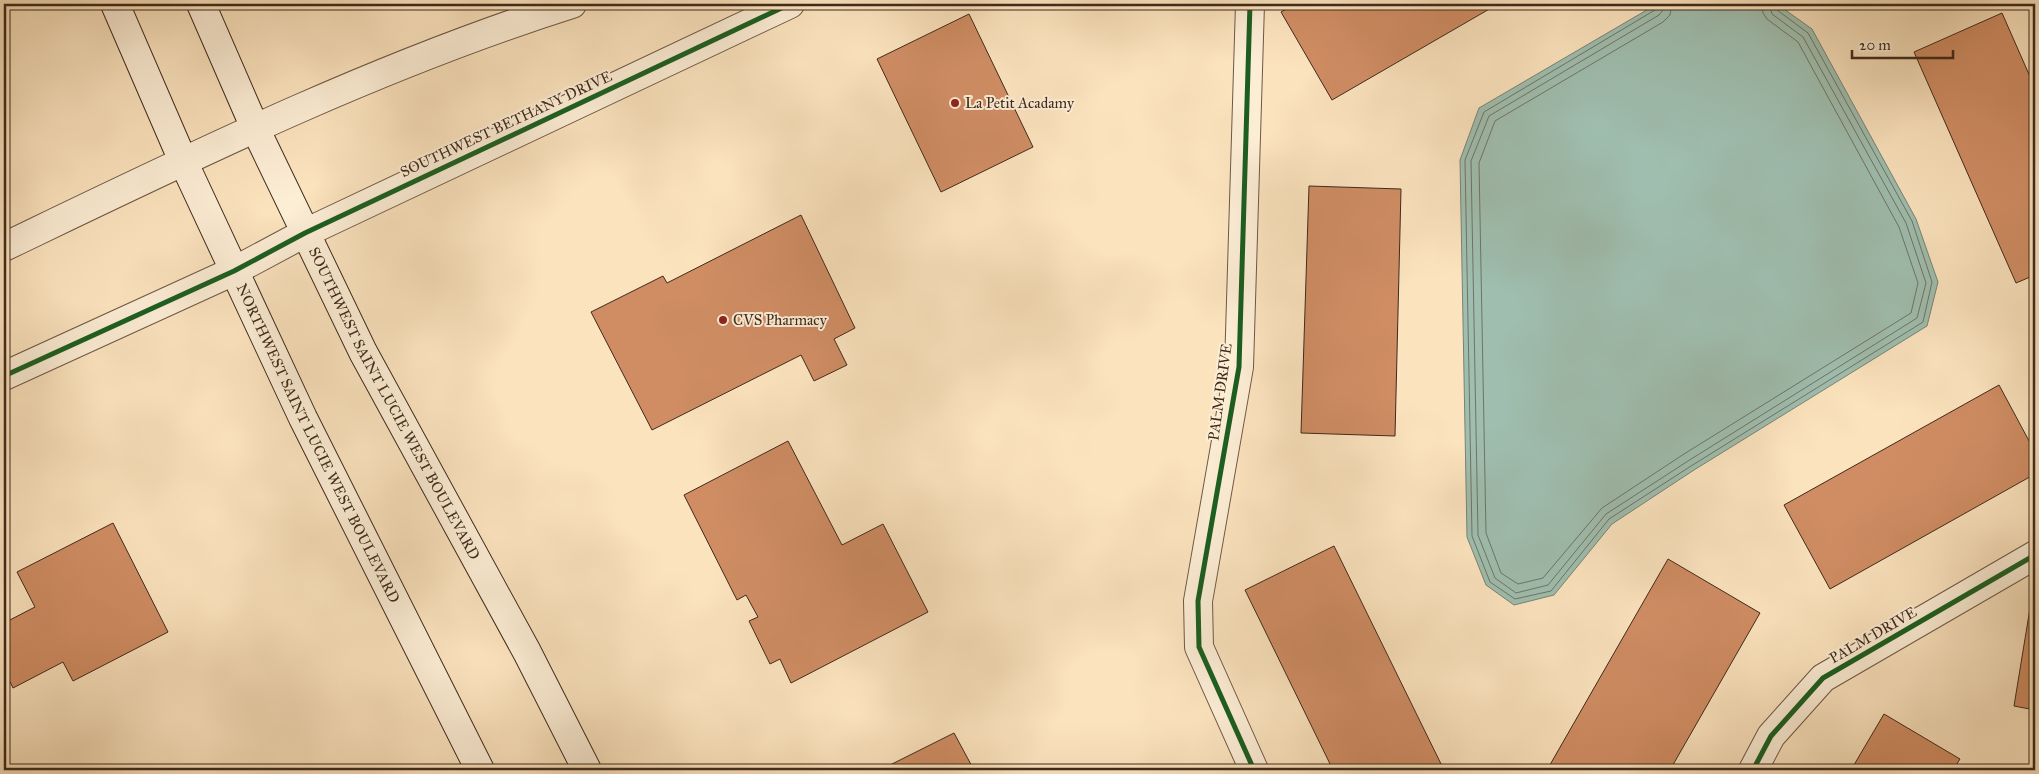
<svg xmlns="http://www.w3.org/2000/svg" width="2039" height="774" viewBox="0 0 2039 774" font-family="'IM FELL Great Primer',serif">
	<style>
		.water { fill: #9fbeaf; stroke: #798374 }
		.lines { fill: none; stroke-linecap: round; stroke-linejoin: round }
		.shore { stroke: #6f7465; stroke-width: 1 }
		.building { fill: #d08d64; stroke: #3f2a1b }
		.street-casing { stroke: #6e5844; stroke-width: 30 }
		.secondary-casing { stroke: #3f2a1b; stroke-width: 30 }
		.street { stroke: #fcedd5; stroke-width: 28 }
		.secondary { stroke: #fcedd5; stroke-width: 28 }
		.cycleway-casing { stroke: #fcedd5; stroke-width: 8 }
		.cycleway { stroke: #1b5e20; stroke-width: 5 }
		.poi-dot { fill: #8f2418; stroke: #fcedd5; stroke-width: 2 }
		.labels { text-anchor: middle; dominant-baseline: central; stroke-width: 4; stroke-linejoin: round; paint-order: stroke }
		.poi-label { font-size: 15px; fill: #3f2a1b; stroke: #fcedd5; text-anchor: start }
		.street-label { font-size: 15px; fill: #3f2a1b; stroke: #fcedd5 }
	</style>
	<rect width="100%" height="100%" fill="#fbe3be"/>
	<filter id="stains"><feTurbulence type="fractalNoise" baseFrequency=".004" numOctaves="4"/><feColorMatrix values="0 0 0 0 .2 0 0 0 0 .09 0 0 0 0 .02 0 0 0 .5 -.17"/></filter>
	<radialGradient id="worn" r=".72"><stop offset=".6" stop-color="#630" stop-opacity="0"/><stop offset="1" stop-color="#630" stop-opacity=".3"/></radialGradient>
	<!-- water -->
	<path class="water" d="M1657,4H1777L1812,29L1916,219L1938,282L1927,326L1694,470L1612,524L1554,595L1514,605L1486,585L1467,537L1460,160L1479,108Z"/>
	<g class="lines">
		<!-- shore -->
		<path class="shore" d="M1658,4L1655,10L1484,112L1465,160L1472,536L1490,582L1515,599L1551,591L1609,519L1691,466L1923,322L1932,282L1912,221L1808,33L1777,10L1775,4
			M1664,4L1663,10L1659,15L1489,116L1471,161L1478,535L1495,578L1516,593L1548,585L1606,514L1688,461L1917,318L1926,283L1906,223L1803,37L1772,14L1769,4
			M1672,4L1670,15L1663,22L1495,121L1479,163L1486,533L1501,573L1518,584L1543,578L1602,508L1684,454L1911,313L1918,283L1899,227L1798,42L1767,19L1763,13L1761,4"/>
	</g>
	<!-- building -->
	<path class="building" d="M1295,4H1498L1332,100L1281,12Z
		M2002,13L2035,88V275L2016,283L1914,52Z
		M969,14L1033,147L941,192L877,59Z
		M1309,186L1401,189L1395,436L1301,433Z
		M801,215L855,328L834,339L847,365L814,381L801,355L652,430L591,312L663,276L667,283Z
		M1999,385L2035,452V474L1830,589L1784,505Z
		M788,441L842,545L883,524L928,612L791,683L780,659L770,664L749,621L758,617L746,595L737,600L684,495Z
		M113,523L168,632L73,681L63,662L13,688L4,669V623L35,607L17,572Z
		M1334,546L1444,770H1333L1245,590Z
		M1668,559L1760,613L1670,770H1547Z
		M2032,596L2035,597V710L2014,706Z
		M1884,714L1960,759L1953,770H1851Z
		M954,733L974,770H880Z"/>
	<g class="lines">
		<!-- street casing -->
		<g class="street-casing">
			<path id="street" d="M1250,4L1239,367L1198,601L1199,647L1254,770
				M4,247C189,158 376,66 572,4
				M4,376L234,271L305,233L790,4
				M1753,770L1771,736L1823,678L2035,555"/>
		</g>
		<!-- secondary casing -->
		<g class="secondary-casing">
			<g id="secondary">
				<path id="s1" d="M115,4L183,161L303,418L480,770"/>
				<path id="s2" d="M201,4L255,128L363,352L527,652L587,770"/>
			</g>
		</g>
		<!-- street -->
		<use href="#street" class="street"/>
		<!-- secondary -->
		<use href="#secondary" class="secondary"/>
		<!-- cycleway casing -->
		<g class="cycleway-casing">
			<path id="cycleway" d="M1250,4L1239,367L1198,601L1199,647L1254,770
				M4,376L234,271L305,233L790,4
				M1753,770L1771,736L1823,678L2035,555"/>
		</g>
		<!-- cycleway -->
		<use href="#cycleway" class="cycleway"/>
	</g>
	<!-- markers -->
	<g class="poi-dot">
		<circle cx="955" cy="103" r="5"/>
		<circle cx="723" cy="320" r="5"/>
	</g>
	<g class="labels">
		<!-- poi labels -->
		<g class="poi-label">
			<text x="965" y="103">La Petit Acadamy</text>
			<text x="733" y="320">CVS Pharmacy</text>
		</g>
		<!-- street labels -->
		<g class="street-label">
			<text transform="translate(506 124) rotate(-25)">SOUTHWEST BETHANY DRIVE</text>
			<text transform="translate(1220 392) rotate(-82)">PALM DRIVE</text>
			<text stroke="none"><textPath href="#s2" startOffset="444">SOUTHWEST SAINT LUCIE WEST BOULEVARD</textPath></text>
			<text stroke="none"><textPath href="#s1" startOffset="484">NORTHWEST SAINT LUCIE WEST BOULEVARD</textPath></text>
			<text transform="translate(1873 635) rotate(-30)">PALM DRIVE</text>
		</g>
	</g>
	<!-- margin -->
	<rect width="2039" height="774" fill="none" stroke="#fbe3be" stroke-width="20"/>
	<rect x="5" y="5" width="2029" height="764" fill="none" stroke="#3f2a1b" stroke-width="2.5"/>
	<rect x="10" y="10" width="2019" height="754" fill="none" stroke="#3f2a1b"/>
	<!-- scale -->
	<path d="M1852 50v8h101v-8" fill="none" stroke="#3f2a1b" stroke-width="2.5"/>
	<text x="1859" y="50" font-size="15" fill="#3f2a1b" stroke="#fcedd5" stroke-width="4" paint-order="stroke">20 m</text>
	<rect width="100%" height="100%" filter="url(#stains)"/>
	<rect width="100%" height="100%" fill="url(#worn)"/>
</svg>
